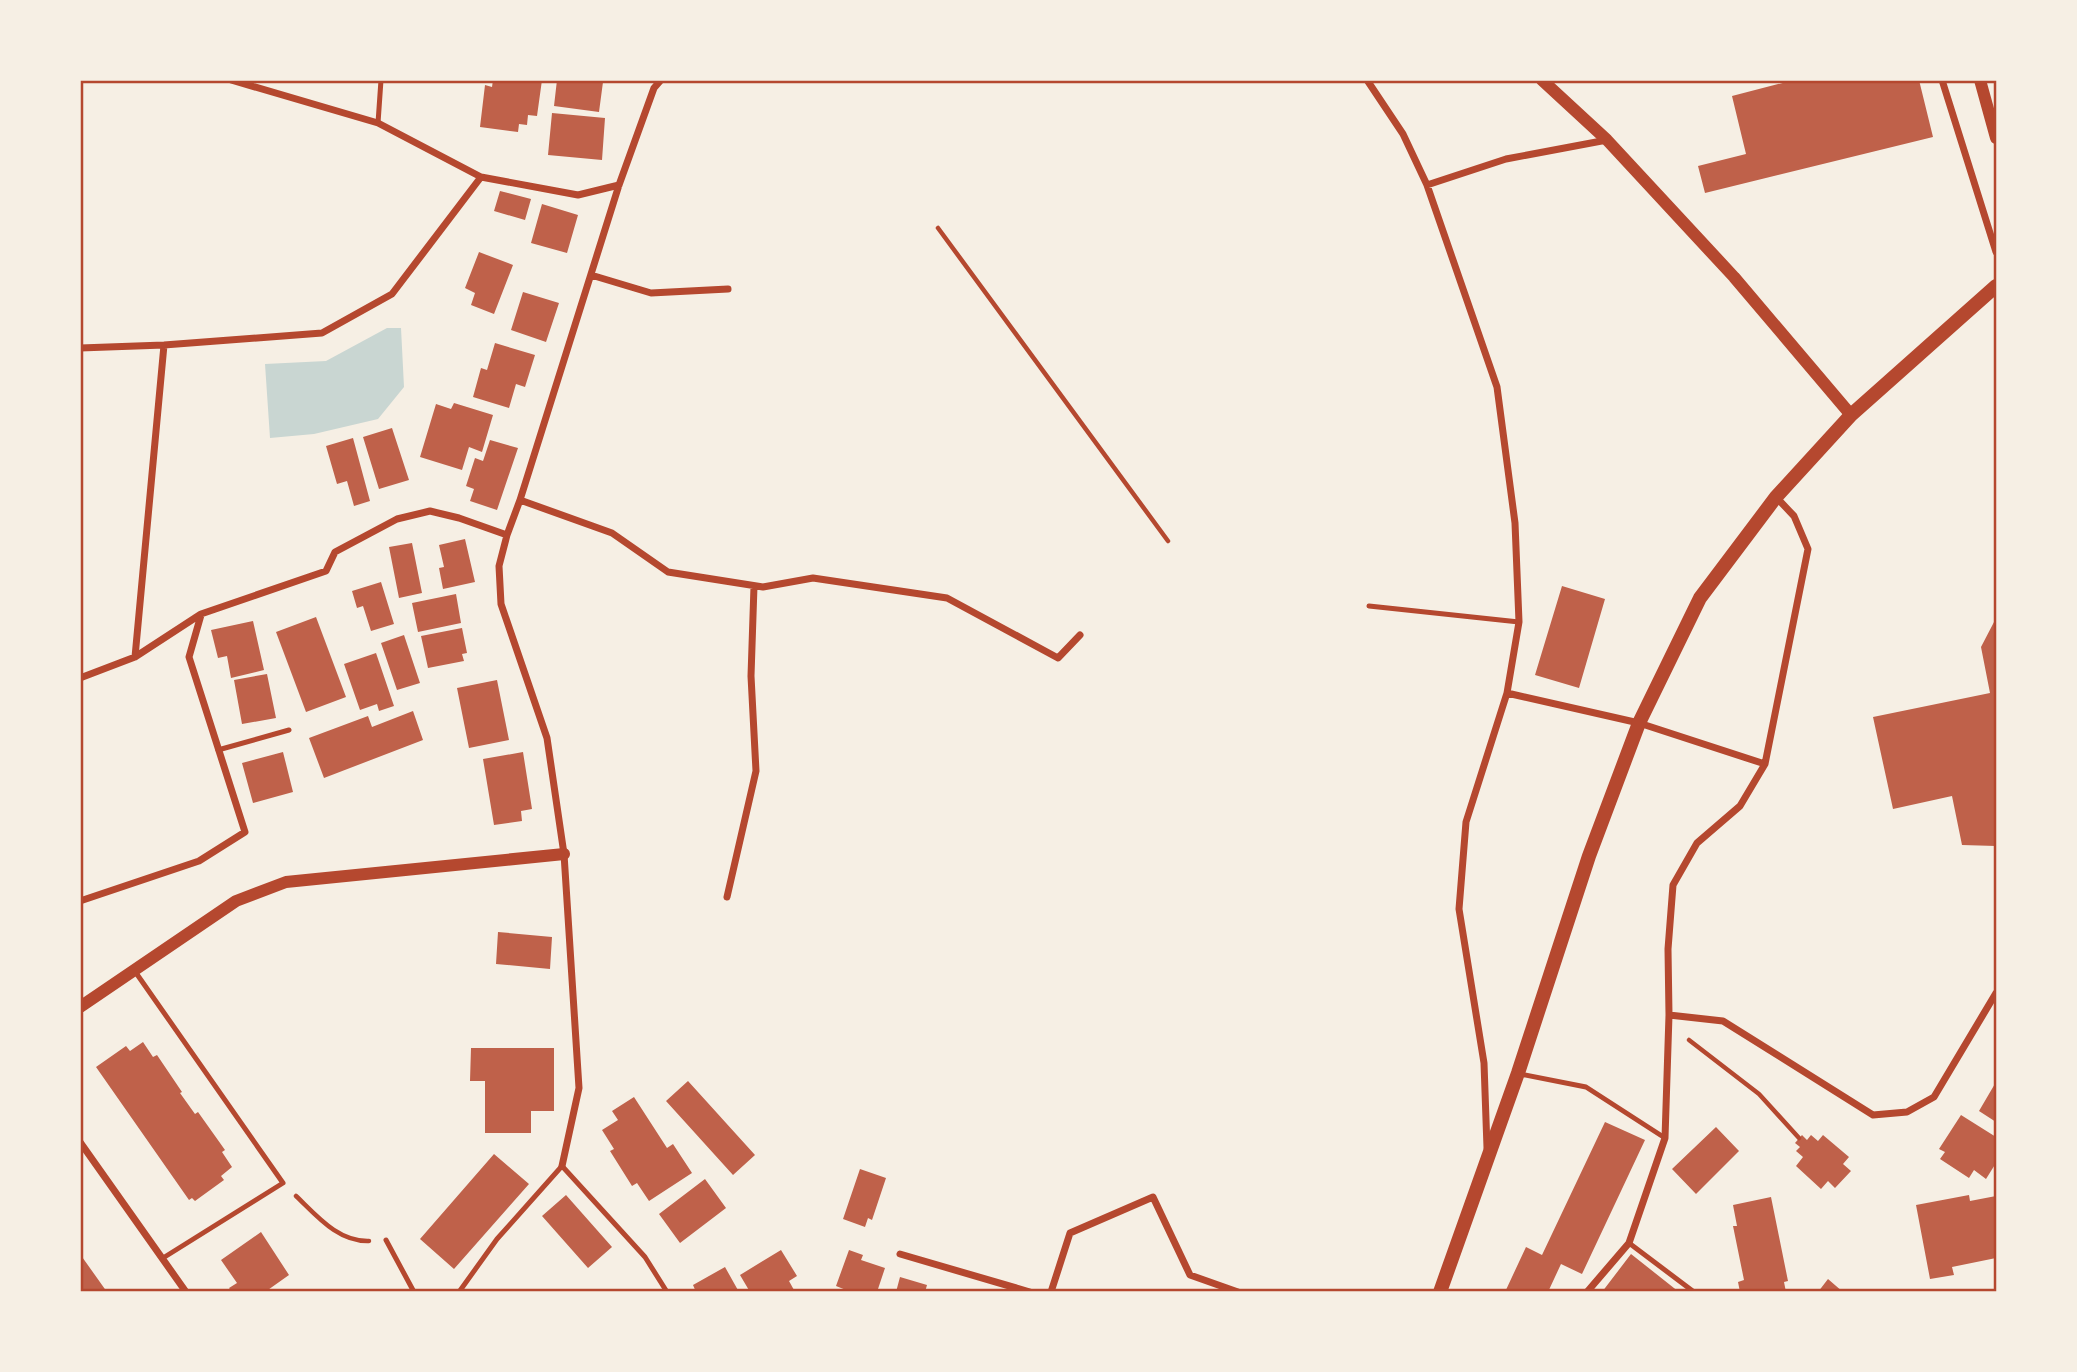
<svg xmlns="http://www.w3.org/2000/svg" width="2077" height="1372" viewBox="0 0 2077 1372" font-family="'Fira Sans Condensed',sans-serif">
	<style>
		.water { fill: #c9d6d2 }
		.building { fill: #bf614a }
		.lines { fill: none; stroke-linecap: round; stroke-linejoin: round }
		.path { stroke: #b5482f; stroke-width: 4.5 }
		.service { stroke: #b5482f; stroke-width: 5 }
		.minor { stroke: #b5482f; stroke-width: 7 }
		.tertiary { stroke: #b5482f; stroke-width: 12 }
		.secondary { stroke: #b5482f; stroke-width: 14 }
		.neatline { fill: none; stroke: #b5482f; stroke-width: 2.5 }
	</style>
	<rect width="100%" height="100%" fill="#f6efe4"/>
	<!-- water -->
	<path class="water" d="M387,328H401L404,387L378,419L314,434L270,438L265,364L326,361Z"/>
	<!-- building -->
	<path class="building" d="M493,80H542L537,116L528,115L527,125L519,124L518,132L480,127L485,85L492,87Z
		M557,80H591L603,82L599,112L554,106Z
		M1794,80H1919L1933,137L1705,193L1698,166L1746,154L1732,96Z
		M552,113L605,118L602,160L548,155Z
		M500,191L531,199L525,220L494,211Z
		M542,204L578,215L567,253L531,243Z
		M479,252L513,265L494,314L471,305L475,293L465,288Z
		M523,292L559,303L546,342L511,330Z
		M495,343L535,355L525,387L516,384L509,408L473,397L481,368L487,370Z
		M454,403L493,415L482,452L469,447L462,470L420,457L436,404L451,409Z
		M392,428L409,480L379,489L363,437Z
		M353,438L370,501L354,506L347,481L337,484L326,446Z
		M490,440L518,448L497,510L470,501L474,489L466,486L475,458L483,461Z
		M465,539L475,582L443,589L439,568L444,567L439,545Z
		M412,543L422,593L399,598L389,547Z
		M381,582L394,624L371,631L363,606L357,608L352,591Z
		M1562,586L1605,599L1579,688L1535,675Z
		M456,594L461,623L418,632L412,603Z
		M316,617L346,697L306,712L276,632Z
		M253,621L264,670L231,678L227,656L218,658L211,630Z
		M1994,622H1996V846L1962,845L1952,796L1893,809L1873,717L1990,693L1981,647Z
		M462,628L467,653L462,654L464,661L428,668L421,636Z
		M404,635L420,683L397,690L381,643Z
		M376,653L394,706L379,711L377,704L360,710L344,664Z
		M267,674L276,718L242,724L234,680Z
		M497,680L509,740L469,748L457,688Z
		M413,711L423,740L324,778L309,738L368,716L372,727Z
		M283,752L293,792L253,803L242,763Z
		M523,752L532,809L521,811L522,821L494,825L483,759Z
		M498,932L552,937L550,969L496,964Z
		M143,1042L153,1057L157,1055L182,1092L180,1093L195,1114L198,1112L225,1150L222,1152L232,1167L221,1176L224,1180L195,1201L192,1198L189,1200L96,1067L126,1046L130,1051Z
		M471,1048H554V1111H531V1133H485V1081H470Z
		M688,1081L755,1155L733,1175L666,1101Z
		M1996,1082V1122L1979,1111Z
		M634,1097L667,1148L673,1144L692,1173L649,1201L637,1183L632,1186L610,1151L614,1149L602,1130L618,1120L612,1111Z
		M1961,1115L1996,1137V1163L1986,1179L1974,1170L1969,1178L1940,1159L1945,1152L1939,1149Z
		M1605,1122L1645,1140L1582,1274L1561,1264L1548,1292H1505L1526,1247L1542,1255Z
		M1716,1127L1739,1151L1696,1194L1672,1169Z
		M1802,1135L1807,1140L1811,1135L1818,1141L1823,1135L1849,1157L1843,1164L1851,1171L1835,1188L1828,1181L1821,1189L1796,1166L1803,1157L1796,1151L1800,1147L1795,1143Z
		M494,1154L529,1184L454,1269L420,1239Z
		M860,1169L886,1178L872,1220L868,1218L865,1227L843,1219Z
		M705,1179L726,1208L680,1243L659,1214Z
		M566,1195L612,1247L588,1268L542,1216Z
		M1969,1195L1970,1201L1996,1196V1258L1952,1267L1954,1275L1930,1279L1916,1205Z
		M1771,1197L1788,1281L1784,1282L1786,1292H1740L1738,1282L1744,1280L1733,1226H1737L1733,1205Z
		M261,1232L289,1275L265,1292H232L229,1288L237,1283L221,1260Z
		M781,1250L797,1276L789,1281L794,1290L791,1292H750L740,1275Z
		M849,1250L863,1255L861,1260L885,1268L877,1292H851L836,1286Z
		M80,1254L107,1292H80Z
		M1631,1254L1679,1292H1602Z
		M725,1267L739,1292H696L693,1285Z
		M900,1277L927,1285L925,1292H896Z
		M1828,1279L1843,1292H1818Z"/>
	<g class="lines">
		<!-- path -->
		<path class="path" d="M938,228L1168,541
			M1689,1040L1759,1094L1799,1138
			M296,1196C317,1216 338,1242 369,1241"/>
		<!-- service -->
		<path class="service" d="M378,123L381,80
			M1369,606L1519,622
			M218,750L289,730
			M134,970L283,1183L163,1258
			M1520,1074L1586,1087L1665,1138
			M386,1240L414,1292
			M1629,1243L1694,1292
			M459,1292L497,1239L562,1166L645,1257L667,1292"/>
		<!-- minor -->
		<path class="minor" d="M231,80L378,123L481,177L578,195L619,185
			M1367,80L1403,134L1427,185L1497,387L1515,523L1519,622L1507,693L1639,723L1765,764
			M1942,80L1996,252
			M1427,185L1506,159L1607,140
			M591,275L651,293L728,289
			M80,348L164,345L322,333L392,294L481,177
			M520,500L612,533L668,572L763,587L813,578L947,598L1058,658L1080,635
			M135,657L164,345
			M80,678L135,657L201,614L326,571L335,552L397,519L430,511L459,518L507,535
			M727,897L756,771L751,676L754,586
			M80,901L199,861L245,832L189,657L201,615
			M1669,1015L1723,1021L1873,1115L1907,1112L1934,1097L1996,993
			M80,1142L186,1292
			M1487,1148L1484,1063L1459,909L1466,822L1507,693
			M562,1166L579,1088L564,854L547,738L501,604L499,566L507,535L520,500L619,185L654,88L661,80
			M900,1254L1030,1292
			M1051,1292L1070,1233L1153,1197L1190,1275L1238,1292
			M1587,1292L1629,1243L1665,1138L1669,1015L1668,949L1673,885L1697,843L1740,806L1765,764L1808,549L1794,516L1776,497"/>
		<!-- tertiary -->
		<path class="tertiary" d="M1542,80L1607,140L1734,277L1851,415
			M1980,80L1996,138
			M80,1007L236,901L286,882L564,854"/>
		<!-- secondary -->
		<path class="secondary" d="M1440,1292L1518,1073L1589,856L1639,723L1700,598L1776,497L1851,415L1996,286"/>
	</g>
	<!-- border -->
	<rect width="2077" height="1372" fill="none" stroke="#f6efe4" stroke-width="164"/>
	<rect x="82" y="82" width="1913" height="1208" class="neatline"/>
</svg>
